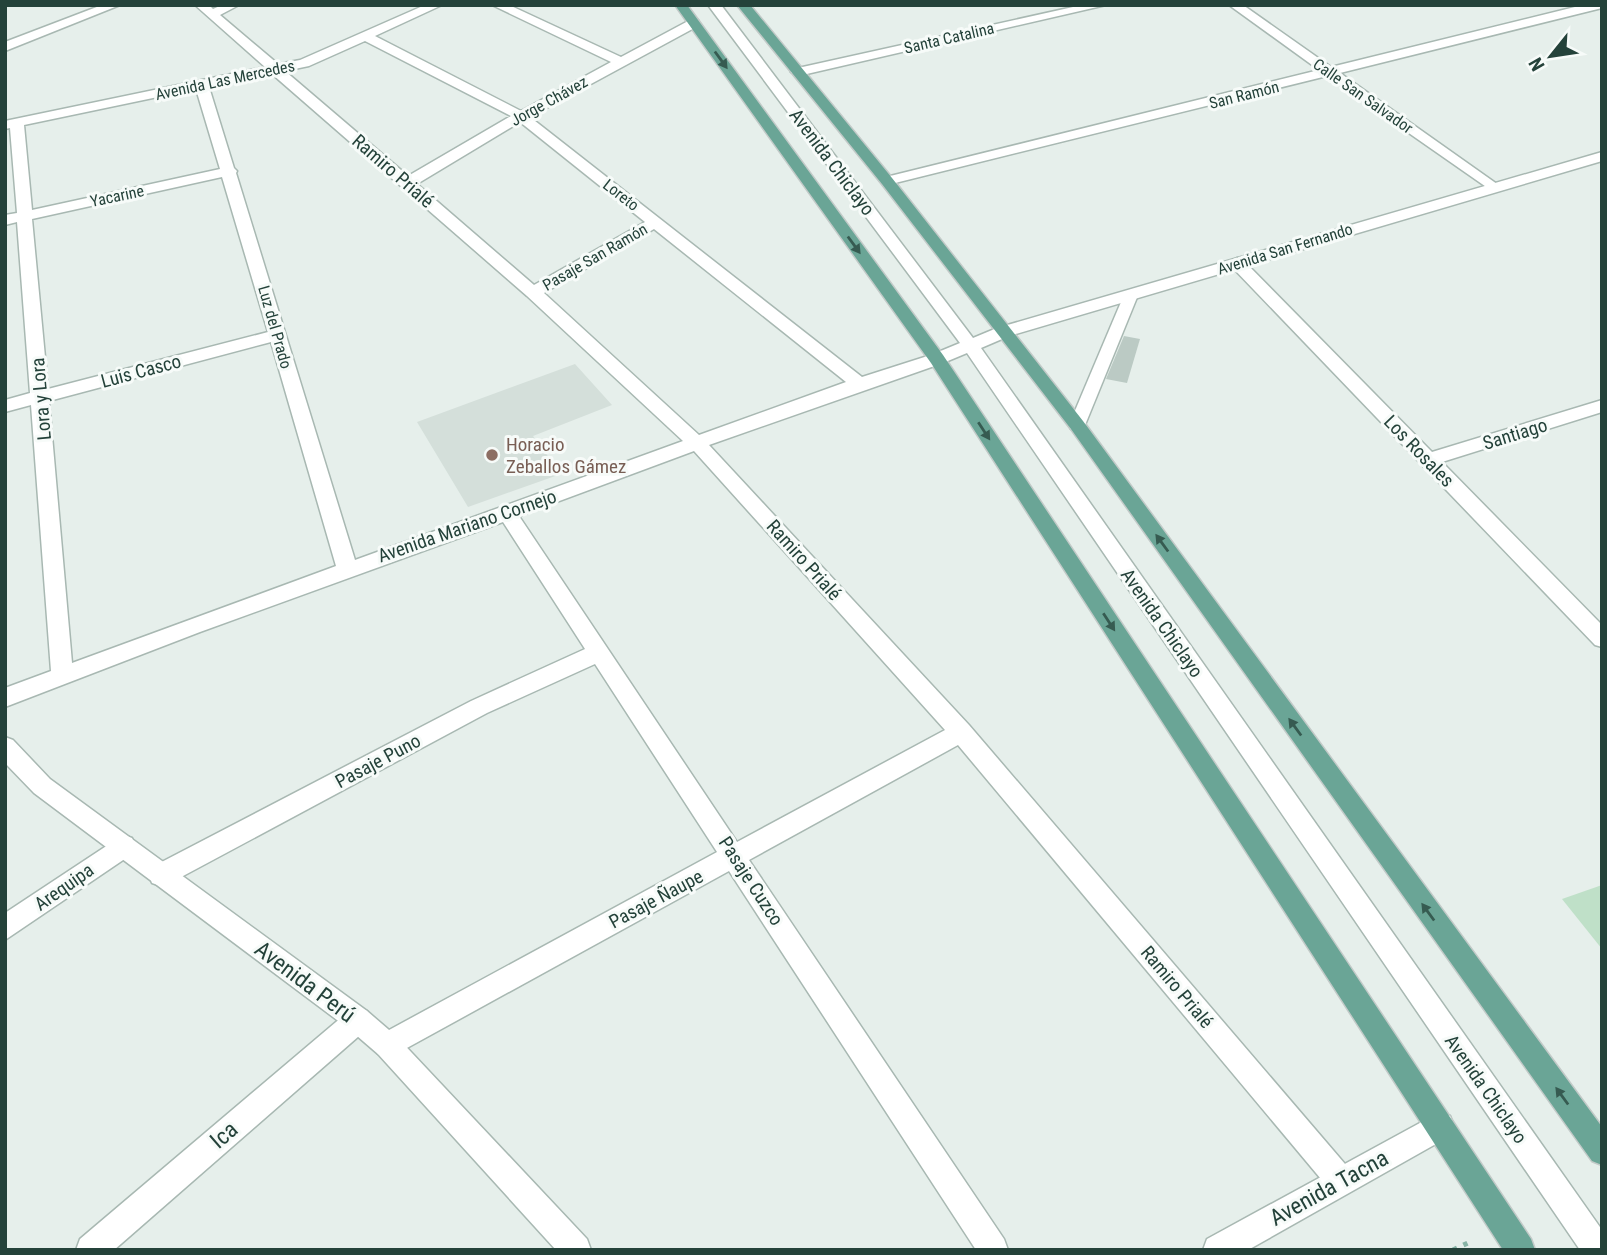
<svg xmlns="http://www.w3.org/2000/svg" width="1607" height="1255" viewBox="0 0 1607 1255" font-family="'Roboto Condensed',sans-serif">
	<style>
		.built { fill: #d4dfda }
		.green { fill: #bfe0c8 }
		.building { fill: #bbcac4 }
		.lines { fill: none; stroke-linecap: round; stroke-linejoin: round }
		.service-casing { stroke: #a8b8b2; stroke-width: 3 }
		.minor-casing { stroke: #a8b8b2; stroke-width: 3 }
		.tertiary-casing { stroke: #a8b8b2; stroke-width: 3 }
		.primary-casing { stroke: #c2cac8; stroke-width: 3 }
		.path { stroke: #86b3a5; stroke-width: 5; stroke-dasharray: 4.5 7; stroke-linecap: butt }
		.service { fill: #fff; fill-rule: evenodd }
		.minor { fill: #fff; fill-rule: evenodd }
		.tertiary { fill: #fff; fill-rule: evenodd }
		.primary { fill: #6aa596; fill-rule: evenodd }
		.oneway { fill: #365b51 }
		.education-dot { fill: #8d6e63; stroke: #f7fbf9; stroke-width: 2.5 }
		.labels { text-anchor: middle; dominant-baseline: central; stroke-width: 6; stroke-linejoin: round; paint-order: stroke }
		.far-street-label { font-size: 16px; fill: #24423a; stroke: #f7fbf9 }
		.street-label { font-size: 19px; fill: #24423a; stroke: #f7fbf9 }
		.education-label { font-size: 19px; fill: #785e54; stroke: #f7fbf9; text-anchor: start }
		.near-street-label { font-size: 23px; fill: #24423a; stroke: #f7fbf9 }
	</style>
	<rect width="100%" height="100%" fill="#e6efeb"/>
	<!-- built -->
	<path class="built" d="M575,364L612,405L533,436L561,474L468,507L417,422Z"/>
	<!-- green -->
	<path class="green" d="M1602,885V949L1562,899Z"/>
	<!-- building -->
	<path class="building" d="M1124,336L1140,339L1127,383L1106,379Z"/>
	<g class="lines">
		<!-- service casing -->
		<g class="service-casing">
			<path id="service" d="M1131,290L1138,295L1085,425L1083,429H1071L1069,425L1124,295Z"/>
		</g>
		<!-- minor casing -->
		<g class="minor-casing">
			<path id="minor" d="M102,5H120L5,51V42Z
				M195,5H209L213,9L222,5H239L220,15L278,64L300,60L425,5H442L375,36L521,111L611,62L492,5H509L621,57L690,20H698V26L530,117L862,377L937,353L946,359L943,363L709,445L969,725L1351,1171L1355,1181L1351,1191L1341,1195L1331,1191L958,745L749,860L1004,1239L1008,1250H976L729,871L396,1054L387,1058L378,1054L374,1045L378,1036L717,852L595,664L487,713L170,883L161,886L152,883L149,875L152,867L471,701L585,649L503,522L200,632L5,707V688L51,671L31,405L5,412V400L30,393L17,222L5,225V215L17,213L10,128L5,129V121L265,67ZM365,41L511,116L408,176L285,71L309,66ZM272,74L527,296L683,441L355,560L236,173L237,171L234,168L209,87ZM196,89L220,169L32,210L24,125ZM520,122L645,222L534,285L417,184ZM222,177L268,332L48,389L32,219ZM654,229L846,382L699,435L544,293ZM271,342L336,566L72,663L49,401ZM694,451L945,730L737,842L519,516Z
				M1082,5H1106L798,76L791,72L798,68Z
				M1229,5H1243L1331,67L1583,5H1602V8L1340,73L1497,184L1499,187L1492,191L1327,76L887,185L880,181L882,178L1319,70Z
				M1237,258L1243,260L1432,452L1602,400V412L1442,462L1602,625V647L1595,645L1231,266L1229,263Z
				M123,835L132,838L135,846L132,854L5,940V913Z
				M358,1007L367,1011L371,1020L367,1029L114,1250H76L80,1239L349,1011Z"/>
		</g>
		<!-- tertiary casing -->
		<g class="tertiary-casing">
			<path id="tertiary" d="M708,5H721L973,338L997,328L1602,152V161L1009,336L981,348L1602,1230V1250H1580L967,353L943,363H931L928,359L931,355L960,343Z
				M5,737L13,740L50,779L367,1011L396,1036L587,1239L591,1250H556L378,1054L349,1029L34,793L5,763Z
				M1440,1112L1450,1116L1454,1126L1450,1136L1248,1250H1203L1207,1239Z"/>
		</g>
		<!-- primary casing -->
		<g class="primary-casing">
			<path id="primary" d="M675,5H687L943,355L1531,1239L1535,1250H1503L931,363Z
				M737,5H750L892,178L1083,421L1602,1127V1165L1592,1161L1071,429L882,184Z"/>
		</g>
		<!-- path -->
		<path class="path" d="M1453,1250L1472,1241"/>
		<!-- service -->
		<use href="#service" class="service"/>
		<!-- minor -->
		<use href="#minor" class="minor"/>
		<!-- tertiary -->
		<use href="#tertiary" class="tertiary"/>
		<!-- primary -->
		<use href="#primary" class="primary"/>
	</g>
	<!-- one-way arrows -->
	<defs><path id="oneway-solid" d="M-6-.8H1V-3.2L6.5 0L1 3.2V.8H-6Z" transform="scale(1.75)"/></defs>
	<g class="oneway">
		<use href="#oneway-solid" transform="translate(721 60) rotate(54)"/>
		<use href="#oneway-solid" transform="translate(854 245) rotate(54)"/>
		<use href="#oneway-solid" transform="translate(984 431) rotate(57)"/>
		<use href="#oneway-solid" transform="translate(1162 543) rotate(-126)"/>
		<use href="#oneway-solid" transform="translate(1109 622) rotate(57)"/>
		<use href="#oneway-solid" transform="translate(1295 727) rotate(-126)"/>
		<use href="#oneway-solid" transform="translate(1428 912) rotate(-126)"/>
		<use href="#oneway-solid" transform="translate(1562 1096) rotate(-126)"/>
	</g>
	<!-- markers -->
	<circle class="education-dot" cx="492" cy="455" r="7"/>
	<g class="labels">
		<!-- far-street labels -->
		<g class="far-street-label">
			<text transform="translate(949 38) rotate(-13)">Santa Catalina</text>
			<text transform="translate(225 80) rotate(-12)">Avenida Las Mercedes</text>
			<text transform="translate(1244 95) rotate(-14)">San Ramón</text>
			<text transform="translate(1363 96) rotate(35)">Calle San Salvador</text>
			<text transform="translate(549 101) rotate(-29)">Jorge Chávez</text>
			<text transform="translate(621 195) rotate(38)">Loreto</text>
			<text transform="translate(117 196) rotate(-12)">Yacarine</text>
			<text transform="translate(1285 249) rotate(-17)">Avenida San Fernando</text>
			<text transform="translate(595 257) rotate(-30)">Pasaje San Ramón</text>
			<text transform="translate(275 327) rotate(74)">Luz del Prado</text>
		</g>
		<!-- street labels -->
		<g class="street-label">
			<text transform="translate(832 162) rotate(53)">Avenida Chiclayo</text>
			<text transform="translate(393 171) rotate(41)">Ramiro Prialé</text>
			<text transform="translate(141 371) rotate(-15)">Luis Casco</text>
			<text transform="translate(41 399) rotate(-95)">Lora y Lora</text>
			<text transform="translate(1515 434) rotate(-17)">Santiago</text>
			<text transform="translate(1419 451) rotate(46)">Los Rosales</text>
			<text transform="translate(467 526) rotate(-19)">Avenida Mariano Cornejo</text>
			<text transform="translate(804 560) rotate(48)">Ramiro Prialé</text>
			<text transform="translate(1162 623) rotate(55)">Avenida Chiclayo</text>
			<text transform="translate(378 761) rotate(-28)">Pasaje Puno</text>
			<text transform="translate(751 881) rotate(57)">Pasaje Cuzco</text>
			<text transform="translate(64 887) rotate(-35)">Arequipa</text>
			<text transform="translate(656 899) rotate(-28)">Pasaje Ñaupe</text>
			<text transform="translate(1177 987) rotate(50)">Ramiro Prialé</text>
			<text transform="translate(1486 1089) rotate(55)">Avenida Chiclayo</text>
		</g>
		<!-- education labels -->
		<g class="education-label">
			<text x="506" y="444">Horacio<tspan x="506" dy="22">Zeballos Gámez</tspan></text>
		</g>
		<!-- near-street labels -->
		<g class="near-street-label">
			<text transform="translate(305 982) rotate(37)">Avenida Perú</text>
			<text transform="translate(224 1135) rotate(-41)">Ica</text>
			<text transform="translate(1329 1188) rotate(-29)">Avenida Tacna</text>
		</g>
	</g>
	<!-- border -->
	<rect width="1607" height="1255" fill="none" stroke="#24423a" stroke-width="14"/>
	<!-- north arrow -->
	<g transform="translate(1551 56) rotate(240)" stroke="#f7fbf9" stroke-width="5" paint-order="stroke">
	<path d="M0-5L12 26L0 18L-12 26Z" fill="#24423a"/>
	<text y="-10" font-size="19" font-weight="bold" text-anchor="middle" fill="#24423a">N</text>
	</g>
</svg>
